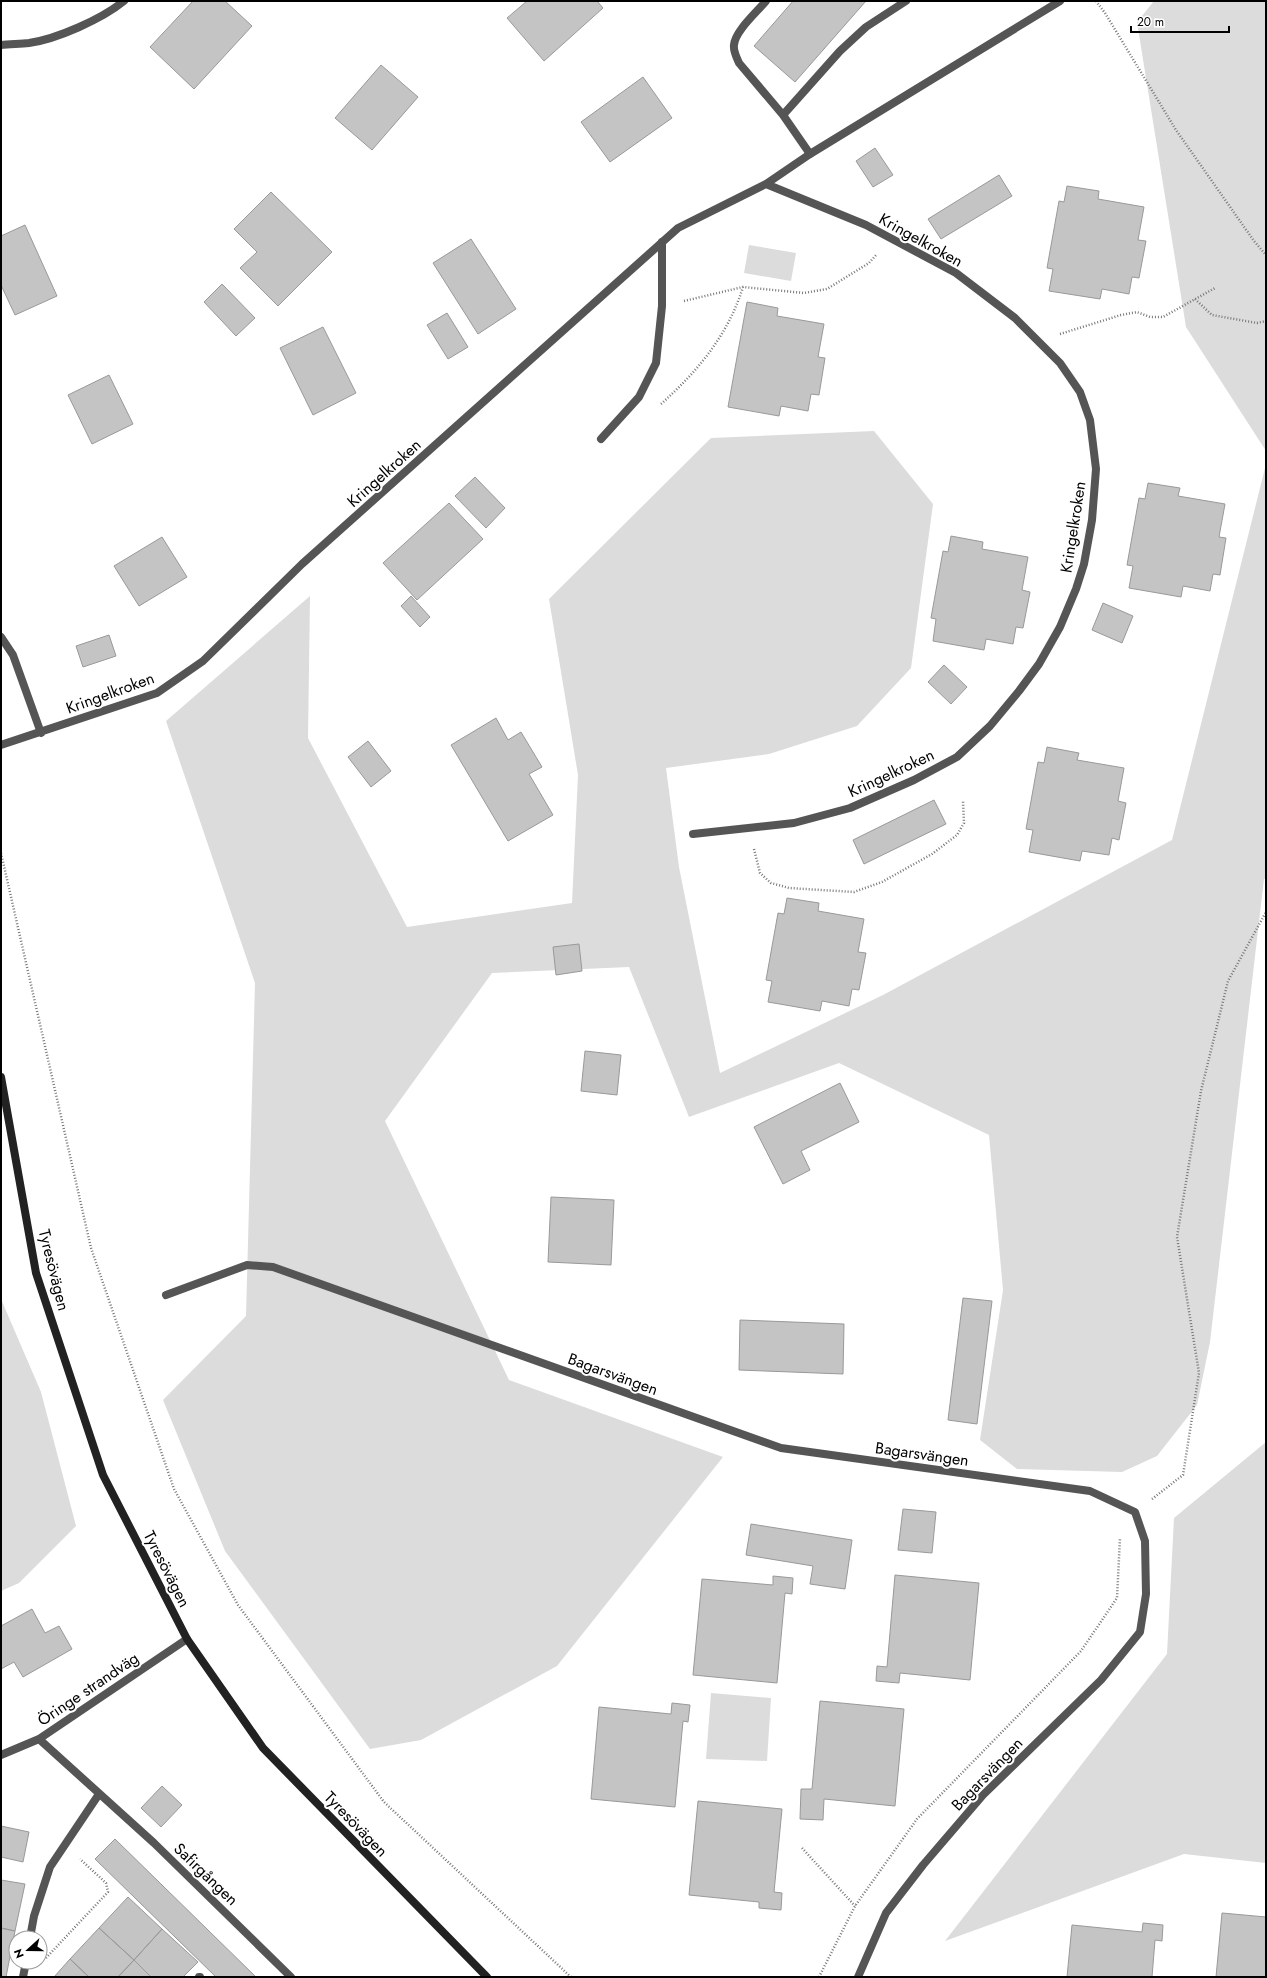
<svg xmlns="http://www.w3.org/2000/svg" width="1267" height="1978" viewBox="0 0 1267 1978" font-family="Jost,sans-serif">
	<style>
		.green { fill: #dcdcdc }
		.building { fill: #c4c4c4; stroke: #999 }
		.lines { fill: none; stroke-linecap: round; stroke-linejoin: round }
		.path { stroke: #777; stroke-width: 2.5; stroke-dasharray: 1 2; stroke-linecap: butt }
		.service { stroke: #555; stroke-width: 8 }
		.minor { stroke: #555; stroke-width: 8 }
		.secondary { stroke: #222; stroke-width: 8 }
		.labels { text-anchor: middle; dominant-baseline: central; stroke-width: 4; stroke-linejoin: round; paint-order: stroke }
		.street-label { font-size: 16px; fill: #000; stroke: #fff }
	</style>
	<rect width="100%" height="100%" fill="#fff"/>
	<!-- green -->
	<path class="green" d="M1154,1H1266V451L1186,327L1137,22Z
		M749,245L796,253L791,281L744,273Z
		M874,431L933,504L911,668L857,726L769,754L666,768L679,867L720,1073L883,995L1172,840L1266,464V879H1264L1210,1342L1197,1405L1157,1456L1122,1472L1017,1469L980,1440L1003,1290L989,1135L839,1063L689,1117L629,967L492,973L385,1121L509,1380L723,1457L557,1666L421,1740L370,1749L225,1551L163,1400L246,1316L255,983L166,721L310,596L308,738L407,927L572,903L578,775L549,599L711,438Z
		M1,1299L41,1392L76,1526L19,1583L1,1591Z
		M1266,1442V1863L1184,1854L945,1941L1167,1654L1174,1518Z
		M711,1693L771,1698L767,1761L706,1759Z"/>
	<!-- building -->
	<path class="building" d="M193,1H225L252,26L194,89L150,47Z
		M527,1H597L603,8L544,61L507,18Z
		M793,1H866L795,82L754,46Z
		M381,65L418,97L372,150L335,118Z
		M643,77L672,118L610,162L581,122Z
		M875,148L893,175L873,187L856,161Z
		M999,175L1012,196L941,239L928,219Z
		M1067,186L1099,191L1098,199L1144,207L1138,240L1146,241L1139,278L1132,277L1129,294L1102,289L1100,299L1049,291L1053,269L1047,268L1059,201L1064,202Z
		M271,192L332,252L278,306L240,268L257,252L234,229Z
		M25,225L57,296L15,315L1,285V236Z
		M471,239L516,309L478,334L433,263Z
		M222,284L255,318L236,336L204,302Z
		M747,302L778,308L777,316L824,324L818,357L825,358L819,395L811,394L808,411L781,406L779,416L728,407Z
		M447,313L468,347L448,359L427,325Z
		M323,327L356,393L313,415L280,348Z
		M109,375L133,424L92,444L68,395Z
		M475,477L505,508L486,528L455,496Z
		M1148,483L1180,488L1178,496L1225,504L1219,537L1226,538L1220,575L1213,574L1210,591L1183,586L1181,597L1129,588L1133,566L1127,565L1139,498L1145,499Z
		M449,503L483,539L417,600L383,563Z
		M951,536L983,542L982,549L1028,557L1022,590L1030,592L1023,628L1016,627L1013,644L986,639L984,650L933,641L936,619L931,618L943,551L948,552Z
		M162,537L187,577L139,606L114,566Z
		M411,596L430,617L420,627L401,606Z
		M1103,603L1133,616L1122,643L1092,630Z
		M109,635L116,656L83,667L76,646Z
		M944,665L967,687L951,704L928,682Z
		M496,718L508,740L521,732L542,767L529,774L553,815L508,841L451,745Z
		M368,741L391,771L371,787L348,757Z
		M1047,747L1079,753L1077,760L1124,768L1118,801L1126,803L1119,840L1112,838L1109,855L1082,851L1080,861L1029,852L1033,830L1026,829L1038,762L1044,763Z
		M934,800L946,824L864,864L853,840Z
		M787,898L819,903L818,911L864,919L858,952L866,953L859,990L852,989L849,1006L822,1001L820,1011L768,1002L772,981L766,980L778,913L784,914Z
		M579,944L582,971L556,975L553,947Z
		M585,1051L621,1055L617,1095L581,1091Z
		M840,1083L859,1122L801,1151L810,1170L783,1184L754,1127Z
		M551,1197L614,1200L611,1265L548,1262Z
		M963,1298L992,1301L977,1424L948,1420Z
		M740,1320L844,1324L843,1374L739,1370Z
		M903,1509L936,1512L932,1553L898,1550Z
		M751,1524L852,1540L845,1589L810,1584L813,1566L746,1555Z
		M895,1575L979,1583L970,1680L900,1673L899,1683L876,1681L877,1666L887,1667Z
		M773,1576L793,1578L792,1594L785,1593L777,1683L693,1675L702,1579L773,1585Z
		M32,1609L45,1633L59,1626L72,1649L23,1677L14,1662L1,1669V1626Z
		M820,1701L904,1709L895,1806L824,1799L823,1820L800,1819L801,1789H812Z
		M672,1703L690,1705L688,1722L683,1721L675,1807L591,1799L599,1707L671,1714Z
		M162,1786L182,1805L161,1827L141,1808Z
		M698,1801L782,1809L774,1892L782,1893L781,1910L759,1908V1902L689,1895Z
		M1,1826L29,1832L23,1862L1,1857Z
		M115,1839L256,1977H216L95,1859Z
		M1,1880L25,1884L15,1931L1,1928Z
		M128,1897L162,1929L134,1960L99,1928Z
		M1222,1913L1266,1917V1977H1216Z
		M1143,1923L1163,1925L1162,1941L1155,1940L1152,1977H1067L1072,1925L1142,1932Z
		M1,1928L15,1931L6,1977L1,1976Z
		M99,1928L134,1960L118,1977H89L70,1959Z
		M162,1929L198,1962L183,1977H151L134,1960Z
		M70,1959L89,1977H54Z
		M134,1960L151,1977H118Z"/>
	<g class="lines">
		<!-- path -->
		<path class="path" d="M1096,1L1105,13L1176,130L1254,241L1266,255
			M1195,299L1212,315L1257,323L1266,321
			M684,301L743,287L804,293L827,289L869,263L877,254
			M1060,334L1121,315L1137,312L1150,317H1163L1215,288
			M661,404C698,371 728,335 743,287
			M754,849L760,873L771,883L789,888L854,892L882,882L932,854L957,835L964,823L963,801
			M1,853L91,1248L174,1489L238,1605L384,1802L571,1977
			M1152,1499L1183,1475L1199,1373L1177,1237L1201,1091L1228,981L1266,912
			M802,1848L855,1906
			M46,1958L108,1892L106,1883L80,1859
			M819,1977L855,1906L917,1819L1081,1651L1117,1598L1120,1538"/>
		<!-- service -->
		<path class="service" d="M766,1C757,12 735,31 734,45C733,51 737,58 739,63L783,115L810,154
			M783,115L840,51L866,27L906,1
			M601,439L639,397L656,363L662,306V242"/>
		<!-- minor -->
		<path class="minor" d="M1,45C10,44 20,44 29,43C57,39 102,19 124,1
			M1,637L13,655L41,733
			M1,745L157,693L203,661L302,564L678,228L766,184L810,154L1060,1
			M693,834L794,823L850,808L914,780L957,757L990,726L1019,691L1039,664L1060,627L1076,589L1084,564L1092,520L1096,469L1090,420L1080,392L1060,363L1015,318L956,273L866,225L766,184
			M166,1295L247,1265L273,1267L781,1448L1090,1491L1135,1512L1145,1541L1146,1594L1140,1632L1101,1680L983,1795L923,1865L886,1913L858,1977
			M39,1739L154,1843L291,1977
			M1,1755L39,1739L187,1639
			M30,1938L34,1916L50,1867L99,1794
			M23,1977L26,1962
			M199,1977H200"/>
		<!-- secondary -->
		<path class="secondary" d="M1,1077L36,1273L103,1475L187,1639L263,1748L487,1977"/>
	</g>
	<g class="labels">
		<!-- street labels -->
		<g class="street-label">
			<text transform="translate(921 240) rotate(29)">Kringelkroken</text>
			<text transform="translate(384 473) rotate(-42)">Kringelkroken</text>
			<text transform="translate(1073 527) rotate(-81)">Kringelkroken</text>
			<text transform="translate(110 693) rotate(-20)">Kringelkroken</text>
			<text transform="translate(891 773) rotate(-25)">Kringelkroken</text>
			<text transform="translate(54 1270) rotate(76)">Tyresövägen</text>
			<text transform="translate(613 1374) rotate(20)">Bagarsvängen</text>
			<text transform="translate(922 1454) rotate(8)">Bagarsvängen</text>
			<text transform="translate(167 1569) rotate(63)">Tyresövägen</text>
			<text transform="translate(88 1689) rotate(-34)">Öringe strandväg</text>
			<text transform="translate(987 1774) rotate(-46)">Bagarsvängen</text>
			<text transform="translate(356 1824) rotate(46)">Tyresövägen</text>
			<text transform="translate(206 1874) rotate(44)">Safirgången</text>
		</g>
	</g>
	<!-- border -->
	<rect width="1267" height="1978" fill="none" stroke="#000000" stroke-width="4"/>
	<!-- north arrow -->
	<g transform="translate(28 1950) rotate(249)"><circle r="19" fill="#ffffff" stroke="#999999"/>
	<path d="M0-3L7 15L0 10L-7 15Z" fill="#000000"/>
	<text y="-6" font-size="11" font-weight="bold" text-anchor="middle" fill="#000000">N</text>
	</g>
	<!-- scale -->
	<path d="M1131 26v6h98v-6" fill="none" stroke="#000000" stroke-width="2"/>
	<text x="1137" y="26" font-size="12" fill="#000000" stroke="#ffffff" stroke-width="3" paint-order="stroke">20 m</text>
</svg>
